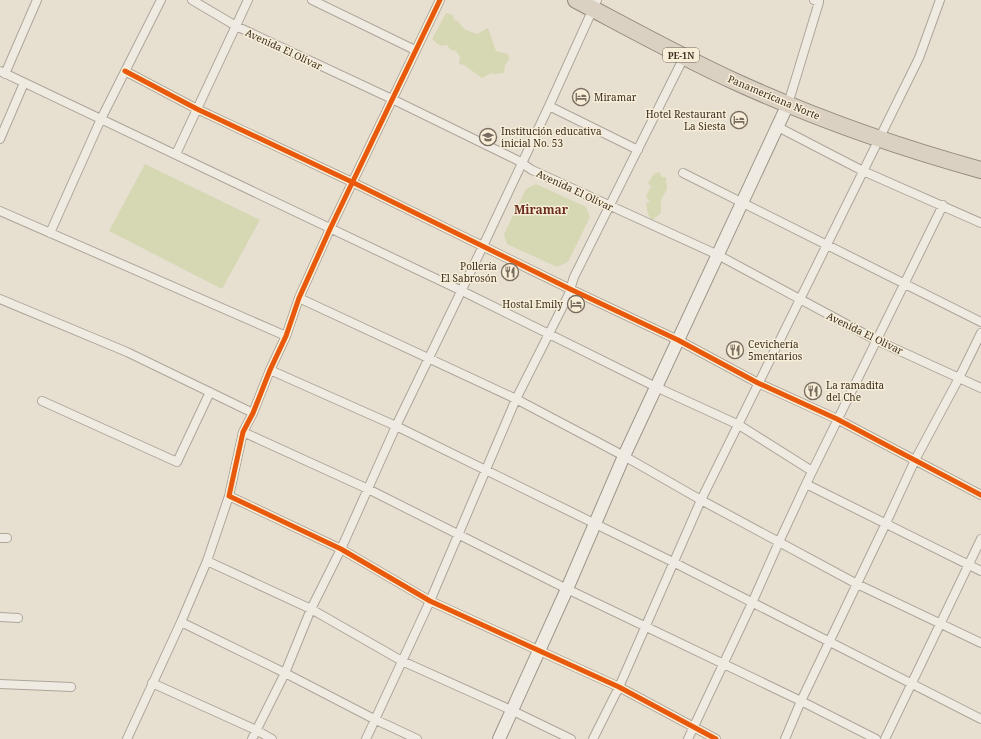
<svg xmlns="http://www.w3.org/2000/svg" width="981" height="739" viewBox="0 0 981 739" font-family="'Noto Serif',serif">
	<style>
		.green { fill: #d6d7b3 }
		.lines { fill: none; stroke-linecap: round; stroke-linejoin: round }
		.street-casing { stroke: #ada599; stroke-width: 10 }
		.secondary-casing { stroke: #9c958a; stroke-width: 14 }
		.highway-casing { stroke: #928b80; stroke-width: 18 }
		.street { stroke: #efebe3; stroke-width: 8 }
		.secondary { stroke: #efebe3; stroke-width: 12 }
		.highway { stroke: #dad1c2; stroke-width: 16 }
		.cycleway-casing { stroke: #f7eed8; stroke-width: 8 }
		.cycleway { stroke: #e8590c; stroke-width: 5 }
		.labels { text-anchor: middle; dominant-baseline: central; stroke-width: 3; stroke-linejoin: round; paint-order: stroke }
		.shield { fill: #f7eed8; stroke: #756857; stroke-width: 1 }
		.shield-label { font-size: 9px; font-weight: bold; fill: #3d2e20 }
		.street-label { font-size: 10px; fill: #3d2e20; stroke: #f7eed8 }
		.poi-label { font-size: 10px; fill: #3d2e20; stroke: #f7eed8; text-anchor: start }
		.quarter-label { font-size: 12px; font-weight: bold; fill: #6b2e1e; stroke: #f7eed8 }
	</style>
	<rect width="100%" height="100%" fill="#e7e0d1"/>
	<!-- green -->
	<path class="green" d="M446,13L453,15L454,20L458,21L464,29L477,34L488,28L496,51L508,54L509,60L505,65L504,73L494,74L492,73L482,78L464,65L459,64L460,57L456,51L451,50L447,45L440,46L432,39Z
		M145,164L260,220L222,289L109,231Z
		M659,172L662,177H666L667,189L661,200V213L652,220L648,214L646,203L650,202L646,196L650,188H652L648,183L654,174Z
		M536,184L586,207L590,217L568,262L557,267L507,244L504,234L526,189Z"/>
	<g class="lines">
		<!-- street casing -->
		<g class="street-casing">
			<path id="street" d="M192,0L236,26L392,99L517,160L532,170L718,255L876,340L981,388
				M312,0L415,50
				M440,0L330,229L299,298L286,336L270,370L253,413L243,432L229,496L341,549L430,601L619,687L716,739
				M0,71L462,291L656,387L739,425L812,471
				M125,71L197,109L352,182L570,289L678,340L758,383L837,419L981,495
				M5,74L37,0
				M788,104L819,2L814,0
				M549,106L638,150
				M778,127L863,171L981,223
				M0,139L24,83
				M176,154L248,0
				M683,173L981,322
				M0,211L286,336
				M50,233L101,119L161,0
				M299,298L516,399L624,456L701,500L857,584L981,643
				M0,299L127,352L253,413
				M270,370L396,426L673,562L981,719
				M42,401L177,462L210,392
				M243,432L368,489L567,589L801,701L876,739
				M806,484L981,571
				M0,538H7
				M207,561L311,609L402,661L511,710L571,739
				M0,617L18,618
				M181,622L285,673L374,719L417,739
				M152,683L256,730L272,739
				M0,684L71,687
				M127,739L181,622L207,561L229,496
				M252,739L285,673L311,609L341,549L396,426L483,246L549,106L597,0
				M366,739L430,601L516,399L568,296L574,277L684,57
				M593,739L619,687L701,500L919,58L940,0
				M688,739L752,603L779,542L806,484L943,205
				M785,739L801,701L886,523L915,460L959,378L981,333
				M885,739L981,539"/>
		</g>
		<!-- secondary casing -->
		<g class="secondary-casing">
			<path id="secondary" d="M499,739L567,589L624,456L788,104"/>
		</g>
		<!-- highway casing -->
		<g class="highway-casing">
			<path id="highway" d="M576,0C629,28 681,57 736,82C815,118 897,147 981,170"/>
		</g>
		<!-- street -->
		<use href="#street" class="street"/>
		<!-- secondary -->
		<use href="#secondary" class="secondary"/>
		<!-- highway -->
		<use href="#highway" class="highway"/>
		<!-- cycleway casing -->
		<g class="cycleway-casing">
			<path id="cycleway" d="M440,0L330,229L299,298L286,336L270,370L253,413L243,432L229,496L341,549L430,601L619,687L716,739
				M125,71L197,109L352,182L570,289L678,340L758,383L837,419L981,495"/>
		</g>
		<!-- cycleway -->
		<use href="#cycleway" class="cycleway"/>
	</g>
	<!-- icons -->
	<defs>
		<g id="hotel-ring" transform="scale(0.9)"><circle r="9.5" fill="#f7eed8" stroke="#786c5e" stroke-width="1.5"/><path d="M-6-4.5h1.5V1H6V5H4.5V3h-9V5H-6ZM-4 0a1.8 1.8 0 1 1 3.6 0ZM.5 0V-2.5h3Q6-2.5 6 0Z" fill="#786c5e"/></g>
		<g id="school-ring" transform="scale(0.9)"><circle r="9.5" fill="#f7eed8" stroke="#786c5e" stroke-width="1.5"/><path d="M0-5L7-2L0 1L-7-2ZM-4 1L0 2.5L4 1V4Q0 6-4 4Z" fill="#786c5e"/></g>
		<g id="restaurant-ring" transform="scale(0.9)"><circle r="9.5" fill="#f7eed8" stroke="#786c5e" stroke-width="1.5"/><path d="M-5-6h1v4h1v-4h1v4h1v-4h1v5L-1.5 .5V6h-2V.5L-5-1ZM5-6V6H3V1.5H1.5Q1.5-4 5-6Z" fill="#786c5e"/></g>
	</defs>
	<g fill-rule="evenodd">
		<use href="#hotel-ring" x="581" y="97"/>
		<use href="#hotel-ring" x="739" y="120"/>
		<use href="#school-ring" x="488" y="137"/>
		<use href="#restaurant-ring" x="510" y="272"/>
		<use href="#hotel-ring" x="576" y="304"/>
		<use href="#restaurant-ring" x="735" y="350"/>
		<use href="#restaurant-ring" x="813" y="391"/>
	</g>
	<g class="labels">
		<!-- shield labels -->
		<rect class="shield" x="663" y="48" width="36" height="14" rx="3"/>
		<g class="shield-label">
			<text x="681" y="55">PE-1N</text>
		</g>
		<!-- street labels -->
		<g class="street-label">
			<text transform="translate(284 49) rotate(25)">Avenida El Olivar</text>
			<text transform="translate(774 97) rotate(23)">Panamericana Norte</text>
			<text transform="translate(575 190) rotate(25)">Avenida El Olivar</text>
			<text transform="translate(865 333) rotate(26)">Avenida El Olivar</text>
		</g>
		<!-- poi labels -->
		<g class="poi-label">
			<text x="594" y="97">Miramar</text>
			<text x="726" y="114" text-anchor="end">Hotel Restaurant<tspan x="726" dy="12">La Siesta</tspan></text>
			<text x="501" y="131">Institución educativa<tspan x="501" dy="12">inicial No. 53</tspan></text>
			<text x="497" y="266" text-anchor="end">Pollería<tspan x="497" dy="12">El Sabrosón</tspan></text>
			<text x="563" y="304" text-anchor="end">Hostal Emily</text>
			<text x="748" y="344">Cevichería<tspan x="748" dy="12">5mentarios</tspan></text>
			<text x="826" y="385">La ramadita<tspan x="826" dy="12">del Che</tspan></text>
		</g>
		<!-- quarter labels -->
		<g class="quarter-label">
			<text x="541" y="209">Miramar</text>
		</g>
	</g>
</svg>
